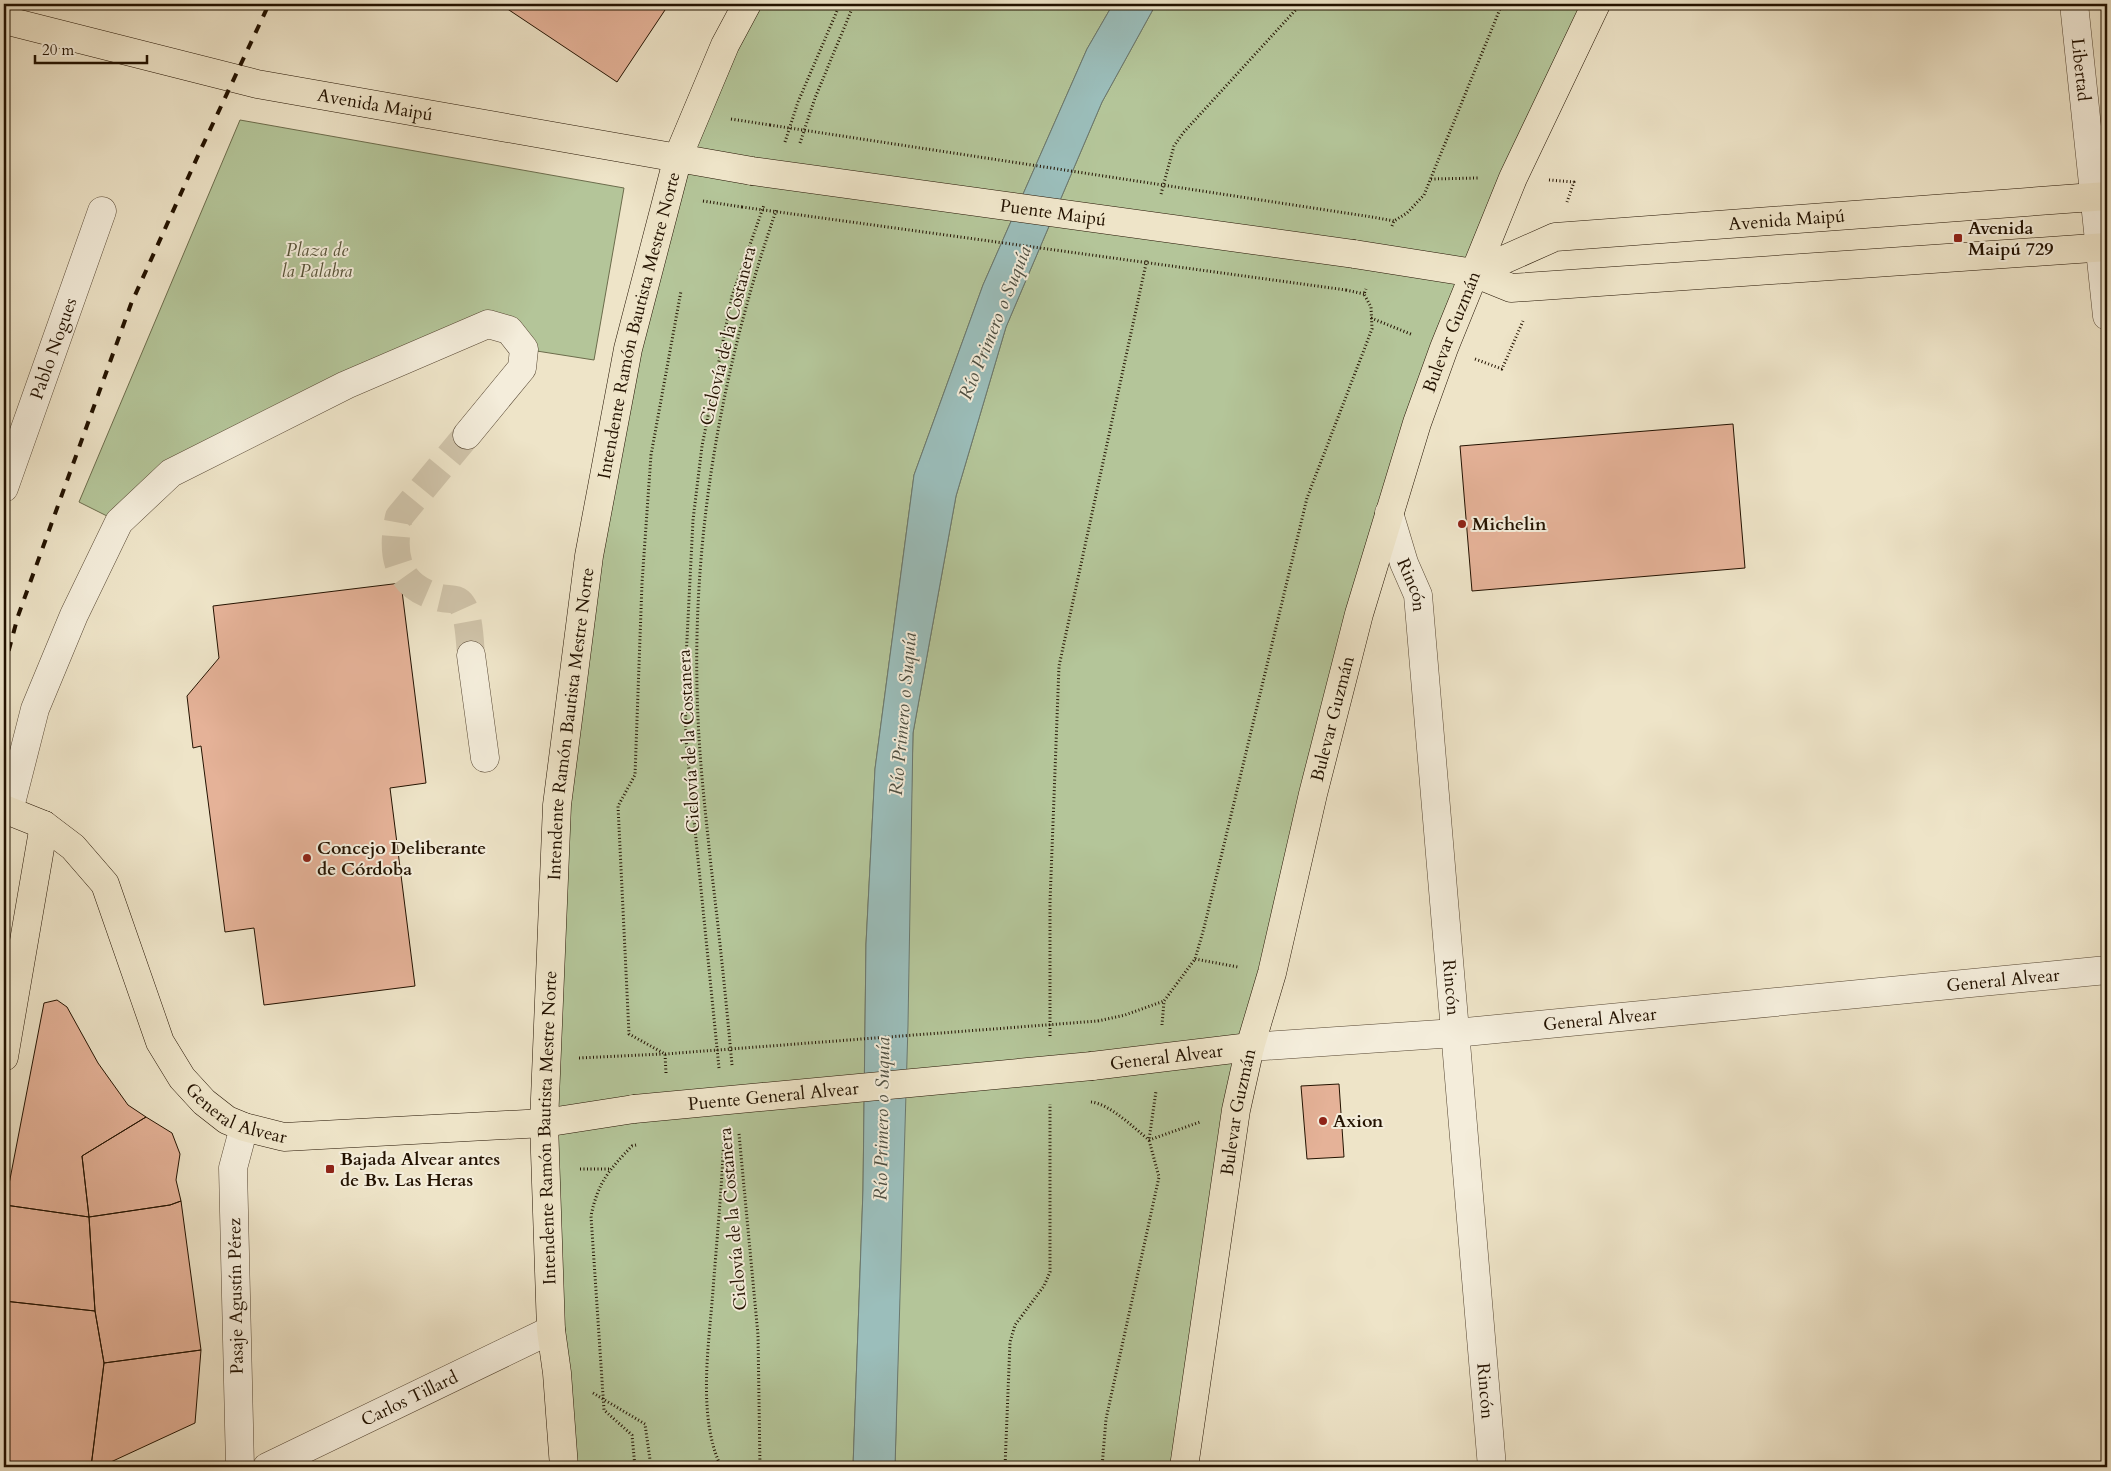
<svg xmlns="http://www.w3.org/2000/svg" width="2111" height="1471" viewBox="0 0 2111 1471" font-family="Cardo,serif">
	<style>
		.green { fill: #b4c599; stroke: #6c6c4c }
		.water { fill: #9bbebb; stroke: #6b7970 }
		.building { fill: #e5b298; stroke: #231200 }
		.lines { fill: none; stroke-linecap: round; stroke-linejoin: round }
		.minor-tunnel { stroke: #d0c4aa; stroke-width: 28; stroke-dasharray: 28 14; stroke-linecap: butt }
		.minor-casing { stroke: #564632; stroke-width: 29 }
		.major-casing { stroke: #231200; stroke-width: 29 }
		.path { stroke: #231200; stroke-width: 3; stroke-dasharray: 1 2.5; stroke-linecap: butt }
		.minor { stroke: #f4eddb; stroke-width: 28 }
		.major { stroke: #eee4c8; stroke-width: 28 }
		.rail { stroke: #231200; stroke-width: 4; stroke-dasharray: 9 9; stroke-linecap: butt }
		.major-bridge-casing { stroke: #231200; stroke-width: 29; stroke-linecap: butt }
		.path-bridge { stroke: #231200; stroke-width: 3; stroke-dasharray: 1 2.5; stroke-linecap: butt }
		.major-bridge { stroke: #eee4c8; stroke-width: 28 }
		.poi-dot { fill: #8f2418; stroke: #f4eddb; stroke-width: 2 }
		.labels { text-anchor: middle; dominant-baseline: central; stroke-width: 4; stroke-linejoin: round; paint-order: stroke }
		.street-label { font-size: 18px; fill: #231200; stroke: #f4eddb }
		.poi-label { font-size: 18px; font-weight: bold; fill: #231200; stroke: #f4eddb; text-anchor: start }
		.park-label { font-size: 18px; font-style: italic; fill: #565136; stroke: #f4eddb }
		.water-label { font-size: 19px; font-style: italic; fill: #4d4e41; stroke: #f4eddb }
	</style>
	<rect width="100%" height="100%" fill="#eee4c8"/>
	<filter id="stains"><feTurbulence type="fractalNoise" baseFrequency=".004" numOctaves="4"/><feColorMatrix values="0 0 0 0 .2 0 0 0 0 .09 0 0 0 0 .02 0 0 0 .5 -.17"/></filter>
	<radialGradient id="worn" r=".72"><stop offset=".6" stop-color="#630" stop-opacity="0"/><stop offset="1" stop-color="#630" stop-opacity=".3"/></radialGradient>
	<!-- green -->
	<path class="green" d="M747,4H1113L1087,49L983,285L914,475L875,769L866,944L863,1190L853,1467H564L544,1123L589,556L678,157Z
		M1156,4H1596L1444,348L1272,973L1184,1467H895L913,733L956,496L1006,327L1102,102Z
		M240,120L624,188L594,360L524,349L488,324L171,473L119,522L79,502Z"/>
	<!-- water -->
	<path class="water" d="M1113,4H1156L1102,102L1006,327L956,496L913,733L908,1025L895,1467H853L863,1190L866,944L875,769L914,475L983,285L1087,49Z"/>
	<!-- building -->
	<path class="building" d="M500,4H669L617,82Z
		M1733,424L1745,568L1472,591L1460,446Z
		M401,583L426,783L390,788L415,986L264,1005L254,928L225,932L201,746L193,748L187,696L219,658L213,606Z
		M57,1000L67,1007L98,1063L128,1105L146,1117L82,1156L89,1217L5,1205L44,1003Z
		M1339,1084L1344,1157L1307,1159L1301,1086Z
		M146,1117L172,1133L180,1154L176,1180L181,1201L170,1205L89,1217L82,1156Z
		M181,1201L201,1350L104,1363L95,1311L89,1217L170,1205Z
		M5,1205L89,1217L95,1311L4,1301Z
		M4,1301L95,1311L104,1363L91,1467H4Z
		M201,1350L195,1423L100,1467H91L104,1363Z"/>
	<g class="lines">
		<!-- minor-tunnel -->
		<path class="minor-tunnel" d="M467,435L399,517C390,557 398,588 441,598C449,600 457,597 462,605C469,615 470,643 471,655"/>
		<!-- minor casing -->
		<g class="minor-casing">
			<g id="minor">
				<path id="s1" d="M2074,4L2107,316"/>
				<path id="s2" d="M4,488L102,211"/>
				<path id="s3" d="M1389,513L1404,563L1418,595L1492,1467"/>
				<path d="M471,655L485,758"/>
				<path d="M9,811L35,709L74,615L119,522L171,473L346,385L488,324L509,330L524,349L522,368L467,435"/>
				<path id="s4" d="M1250,1047L1455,1033L2107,970"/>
				<path d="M240,1467L233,1168L244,1127"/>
				<path id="s5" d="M267,1467L551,1330"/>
			</g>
		</g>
		<!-- major casing -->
		<g class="major-casing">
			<g id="major">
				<path id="s6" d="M4,20L257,84L752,171"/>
				<path d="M1354,254L1474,273L1511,288L2107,247"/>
				<path id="s7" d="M1474,273L1555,237L2107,196"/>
				<path id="s8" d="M4,809L44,825L73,847L105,884L160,1042L182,1078L204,1102L227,1120L244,1127L284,1137L544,1123L634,1109"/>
				<path d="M4,1057L44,825"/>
				<path id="s9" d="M1092,1066L1250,1047"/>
				<path id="s10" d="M564,1467L557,1373L551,1330L544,1123L557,805L589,556L628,349L678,157L725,45L747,4"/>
				<path id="s11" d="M1184,1467L1236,1110L1250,1047L1272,973L1313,794L1359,614L1417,423L1444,348L1513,178L1596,4"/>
			</g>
		</g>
		<!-- path -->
		<path class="path" d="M731,119L770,125
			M785,142L798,102L840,4
			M800,143L815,98L854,4
			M1431,179L1478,178
			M1549,180L1574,182L1567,202
			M1161,194L1174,146L1183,133L1301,4
			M703,201L742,207
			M1372,217L1394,221
			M1392,226L1394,221L1407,213L1424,195L1502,4
			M1346,290L1364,294
			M1371,318L1413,335
			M1475,359L1502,369L1523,321
			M1195,959L1238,967
			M1098,1021L1125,1015L1164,1001
			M1162,1025L1164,1001L1195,959L1204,928L1307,498L1372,329L1371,307L1364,294L1366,289
			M1050,1036V902L1059,666L1147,259
			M579,1058L663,1054
			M732,1065C726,999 719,932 711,866C706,817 700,767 698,718C690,545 720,371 777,208
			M719,1068L686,740L685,679L693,520L702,446L732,296L764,205
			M666,1073L665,1054L629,1034L618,806L635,775L642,583L651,455L681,291
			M1091,1102C1110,1104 1134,1128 1149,1140L1200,1122
			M739,1134L758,1335L760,1467
			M580,1169H609
			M593,1393L645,1424L651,1467
			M635,1467L632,1435L604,1410L591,1216C598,1182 609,1170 632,1146L636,1145
			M721,1467C697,1416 709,1345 713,1290C717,1238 722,1186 724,1134
			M1005,1467L1010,1342L1015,1325L1044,1286L1050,1272V1104
			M1102,1467L1106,1419L1159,1177L1149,1140L1156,1091"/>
		<!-- minor -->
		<use href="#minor" class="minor"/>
		<!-- major -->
		<use href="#major" class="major"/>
		<!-- rail -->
		<path class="rail" d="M4,668L18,616L131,304L201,149L269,4"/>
		<!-- major-bridge casing -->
		<g class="major-bridge-casing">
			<g id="major-bridge">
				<path id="s12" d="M752,171L1354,254"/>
				<path id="s13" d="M634,1109L1092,1066"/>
			</g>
		</g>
		<!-- path-bridge -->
		<path class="path-bridge" d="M770,125L1372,217
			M742,207L1346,290
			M665,1054L1098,1021"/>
		<!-- major-bridge -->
		<use href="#major-bridge" class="major-bridge"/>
	</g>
	<!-- markers -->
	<g class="poi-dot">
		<rect x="1953" y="233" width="10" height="10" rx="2.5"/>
		<circle cx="1462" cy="524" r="5"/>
		<circle cx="307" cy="858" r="5"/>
		<circle cx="1323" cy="1121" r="5"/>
		<rect x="325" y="1164" width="10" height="10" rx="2.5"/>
	</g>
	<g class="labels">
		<!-- street labels -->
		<g class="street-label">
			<text stroke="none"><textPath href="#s1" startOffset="66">Libertad</textPath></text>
			<text stroke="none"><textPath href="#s6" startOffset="381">Avenida Maipú</textPath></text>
			<text stroke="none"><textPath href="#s12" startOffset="304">Puente Maipú</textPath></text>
			<text stroke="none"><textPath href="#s7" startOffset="321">Avenida Maipú</textPath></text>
			<text stroke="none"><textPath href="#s10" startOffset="1150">Intendente Ramón Bautista Mestre Norte</textPath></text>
			<text stroke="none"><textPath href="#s11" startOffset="1169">Bulevar Guzmán</textPath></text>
			<text transform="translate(728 336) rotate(-76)">Ciclovía de la Costanera</text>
			<text stroke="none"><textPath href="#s2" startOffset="148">Pablo Nogues</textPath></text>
			<text stroke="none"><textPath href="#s3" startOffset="76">Rincón</textPath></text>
			<text stroke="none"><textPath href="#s11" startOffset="764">Bulevar Guzmán</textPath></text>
			<text stroke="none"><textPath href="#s10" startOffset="745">Intendente Ramón Bautista Mestre Norte</textPath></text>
			<text transform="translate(689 741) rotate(-93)">Ciclovía de la Costanera</text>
			<text stroke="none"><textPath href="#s4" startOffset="756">General Alvear</textPath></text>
			<text stroke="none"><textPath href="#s3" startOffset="481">Rincón</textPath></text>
			<text stroke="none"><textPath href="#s4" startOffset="351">General Alvear</textPath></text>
			<text stroke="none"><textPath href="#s9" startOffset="75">General Alvear</textPath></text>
			<text stroke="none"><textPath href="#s13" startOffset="140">Puente General Alvear</textPath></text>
			<text stroke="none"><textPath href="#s8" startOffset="405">General Alvear</textPath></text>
			<text stroke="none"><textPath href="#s11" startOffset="359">Bulevar Guzmán</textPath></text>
			<text stroke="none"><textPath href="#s10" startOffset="340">Intendente Ramón Bautista Mestre Norte</textPath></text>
			<text transform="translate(733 1219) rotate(-95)">Ciclovía de la Costanera</text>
			<text transform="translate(236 1296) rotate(-91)">Pasaje Agustín Pérez</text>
			<text stroke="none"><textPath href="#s3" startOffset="886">Rincón</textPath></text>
			<text stroke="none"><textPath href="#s5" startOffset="158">Carlos Tillard</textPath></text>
		</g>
		<!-- poi labels -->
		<g class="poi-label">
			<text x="1968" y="228">Avenida<tspan x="1968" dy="21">Maipú 729</tspan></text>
			<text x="1472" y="524">Michelin</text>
			<text x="317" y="848">Concejo Deliberante<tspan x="317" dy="21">de Córdoba</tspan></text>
			<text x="1333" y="1121">Axion</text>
			<text x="340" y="1159">Bajada Alvear antes<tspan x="340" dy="21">de Bv. Las Heras</tspan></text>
		</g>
		<!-- park labels -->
		<g class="park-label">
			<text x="317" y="250">Plaza de<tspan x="317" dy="21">la Palabra</tspan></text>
		</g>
		<!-- water labels -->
		<g class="water-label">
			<text transform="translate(995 323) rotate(-68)">Río Primero o Suquía</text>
			<text transform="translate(903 714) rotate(-85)">Río Primero o Suquía</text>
			<text transform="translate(882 1119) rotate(-89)">Río Primero o Suquía</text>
		</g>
	</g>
	<!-- margin -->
	<rect width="2111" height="1471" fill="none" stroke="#eee4c8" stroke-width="20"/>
	<rect x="5" y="5" width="2101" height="1461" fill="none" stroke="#231200" stroke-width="2.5"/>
	<rect x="10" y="10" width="2091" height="1451" fill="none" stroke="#231200"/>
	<!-- scale -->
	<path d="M35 55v8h112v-8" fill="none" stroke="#231200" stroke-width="2.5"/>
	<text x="42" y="55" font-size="15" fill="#231200" stroke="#f4eddb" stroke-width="4" paint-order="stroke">20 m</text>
	<rect width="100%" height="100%" filter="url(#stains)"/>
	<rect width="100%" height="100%" fill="url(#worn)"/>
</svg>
